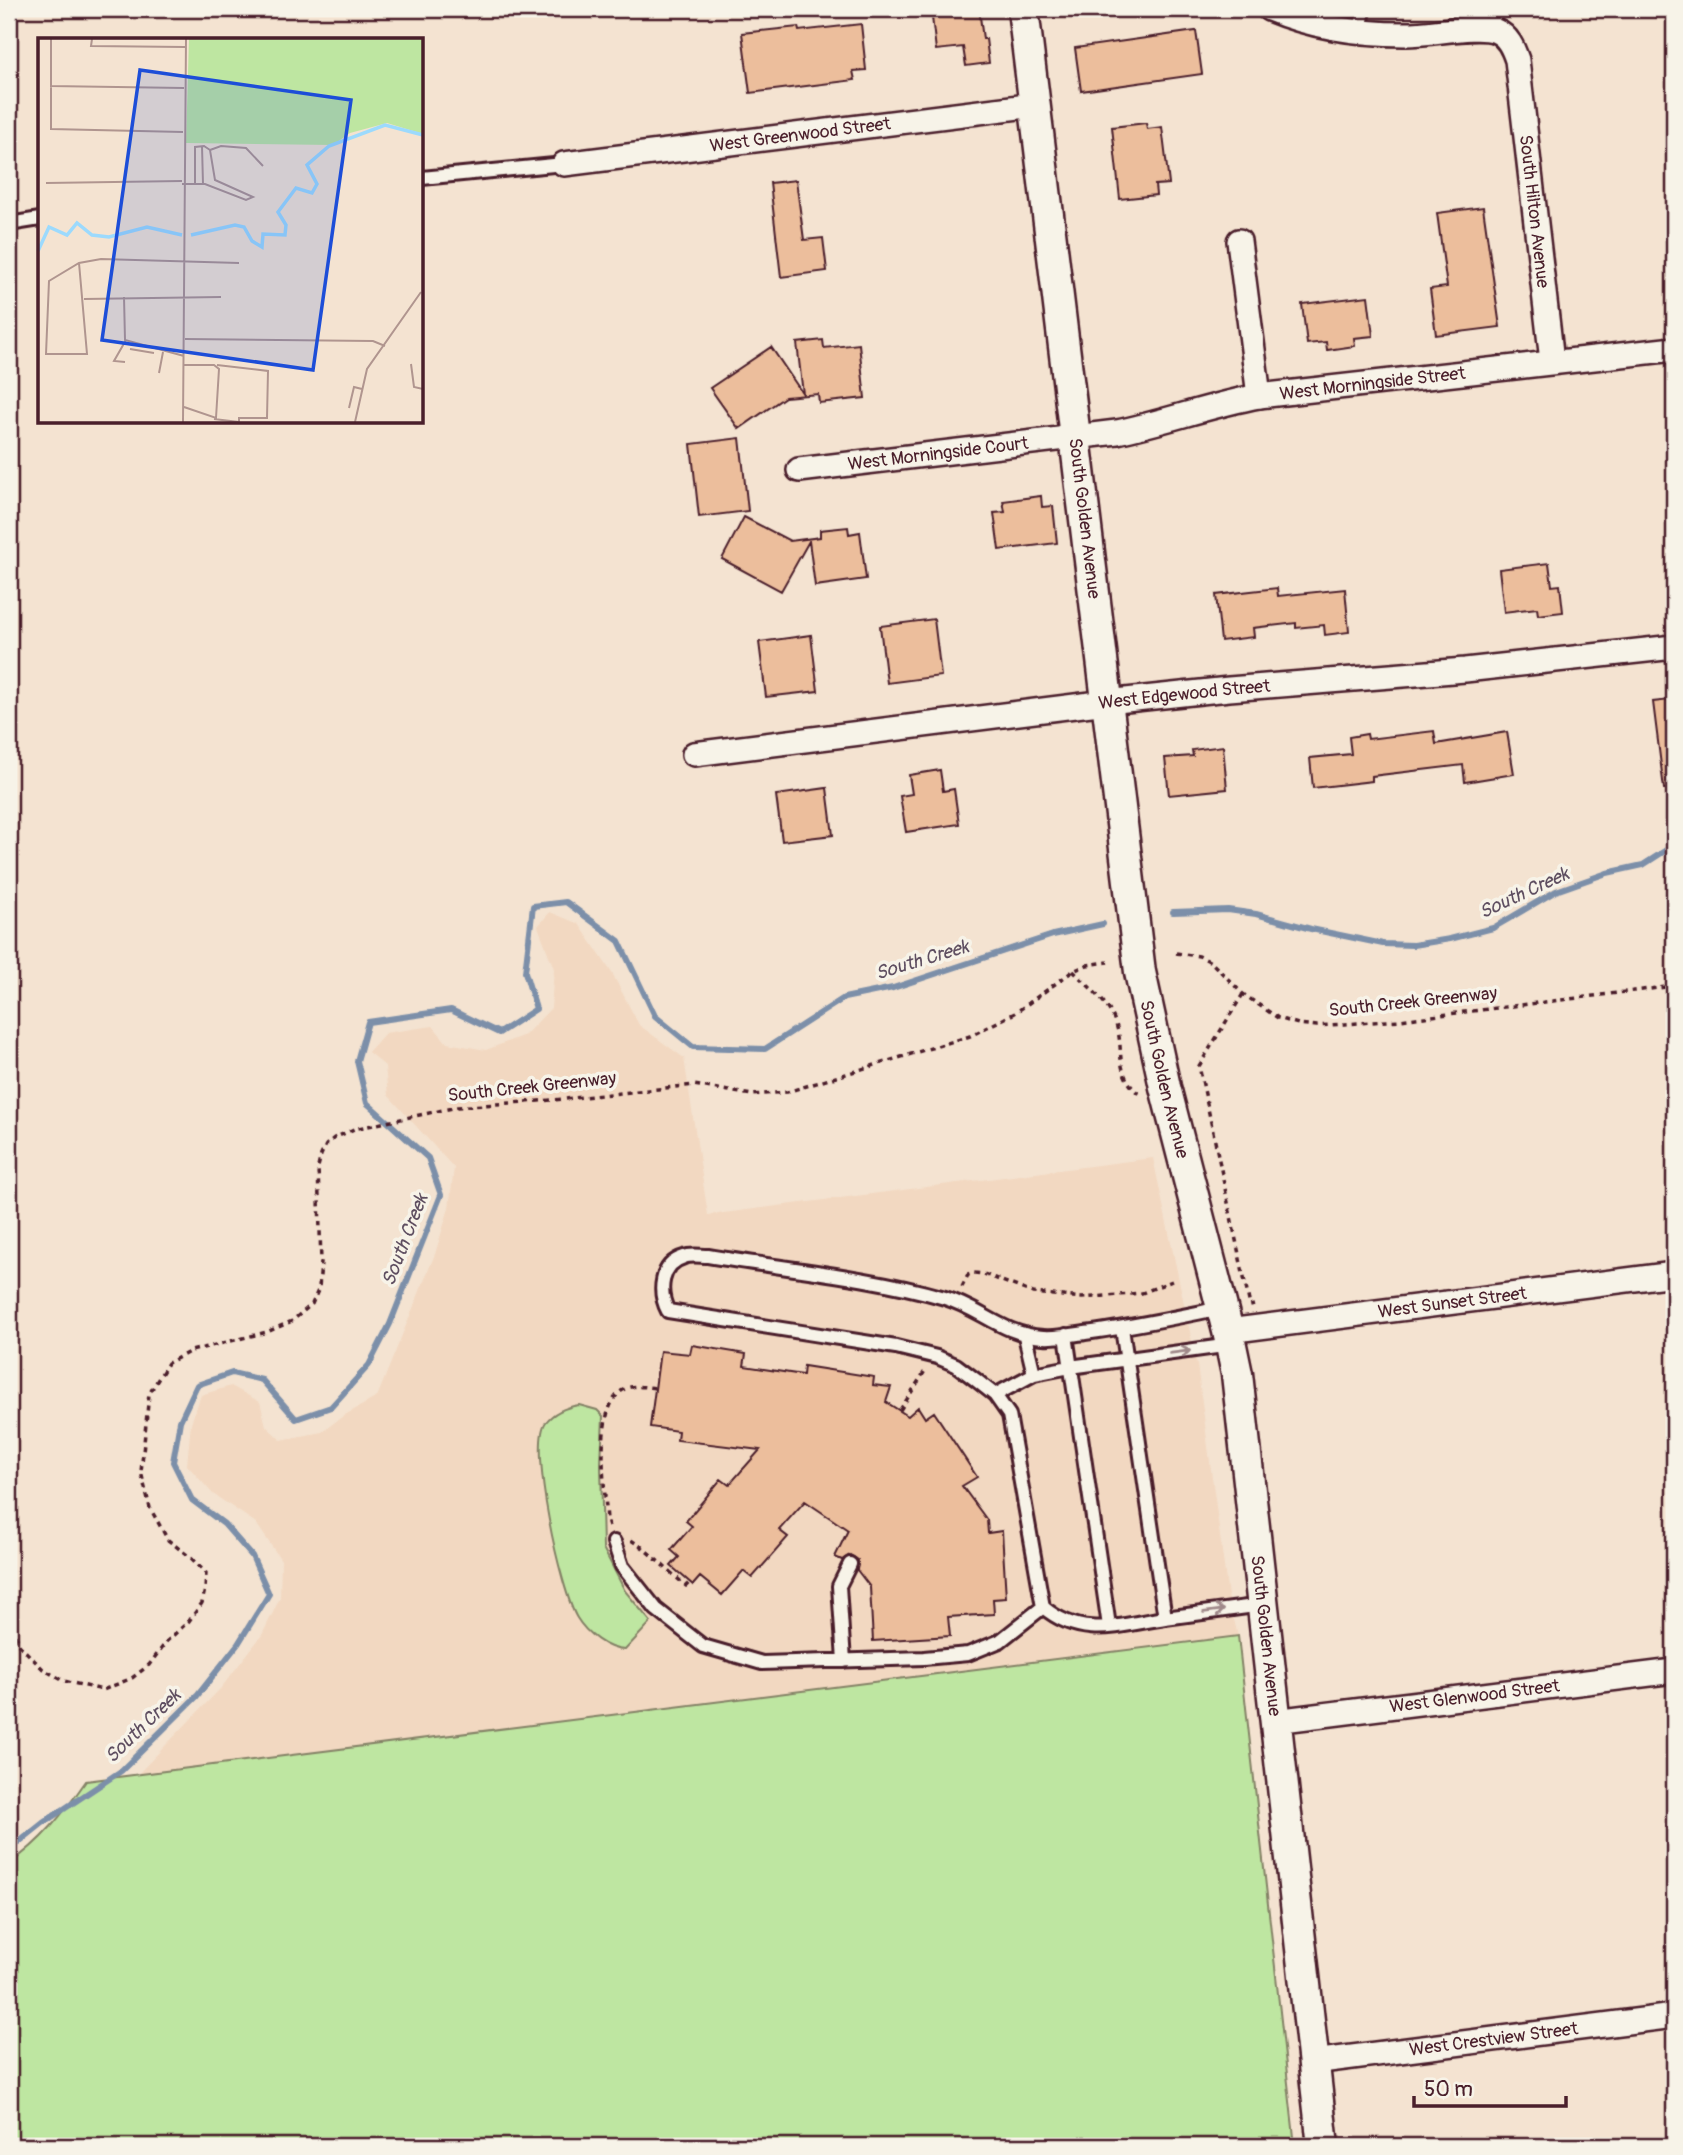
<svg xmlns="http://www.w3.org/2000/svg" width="1683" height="2155" viewBox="0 0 1683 2155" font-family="Pangolin,sans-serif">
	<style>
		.built { fill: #f2d8c1 }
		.green { fill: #bee6a1; stroke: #848266; stroke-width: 2 }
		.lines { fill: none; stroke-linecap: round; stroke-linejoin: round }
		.stream { stroke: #7b8fa9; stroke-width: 6 }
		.building { fill: #ecbe9c; stroke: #4a1f2b; stroke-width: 2 }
		.service-casing { stroke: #4a1f2b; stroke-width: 18 }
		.minor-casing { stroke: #4a1f2b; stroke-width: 28 }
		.tertiary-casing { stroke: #4a1f2b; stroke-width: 35 }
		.path { stroke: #4a1f2b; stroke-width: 3.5; stroke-dasharray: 5 5; stroke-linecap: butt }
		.service { stroke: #f7f3e8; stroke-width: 12 }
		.minor { stroke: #f7f3e8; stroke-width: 23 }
		.tertiary { stroke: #f7f3e8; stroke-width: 30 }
		.oneway { stroke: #a0898a }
		.labels { text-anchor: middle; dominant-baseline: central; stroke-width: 7; stroke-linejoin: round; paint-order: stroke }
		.street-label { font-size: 18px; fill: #4a1f2b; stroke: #f7f3e8 }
		.water-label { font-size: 19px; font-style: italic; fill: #5e4e60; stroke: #f7f3e8 }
		.inset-river { fill: none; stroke: #9cdafd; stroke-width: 3.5 }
		.inset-road { fill: none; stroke: #b0958f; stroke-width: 2 }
		.view { fill: #1d4ed8; fill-opacity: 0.15; stroke: #1d4ed8; stroke-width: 3.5 }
		.inset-edge { fill: none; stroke: #4a1f2b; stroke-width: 3.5 }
	</style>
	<rect width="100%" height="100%" fill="#f4e3d1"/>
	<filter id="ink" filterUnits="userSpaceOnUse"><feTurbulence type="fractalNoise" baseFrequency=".0143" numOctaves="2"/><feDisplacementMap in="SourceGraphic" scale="14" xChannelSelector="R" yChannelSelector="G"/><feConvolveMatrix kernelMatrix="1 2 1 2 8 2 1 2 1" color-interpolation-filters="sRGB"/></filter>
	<g filter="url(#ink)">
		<!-- built -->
		<path class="built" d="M550,912L579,924L612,973L639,1025L684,1058L708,1215L1153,1158L1197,1365L1228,1596L1238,1636L137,1775L221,1688L262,1635L280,1598L281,1560L256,1523L213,1494L187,1465L191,1423L201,1395L231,1386L260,1402L266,1426L281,1440L322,1432L343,1416L377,1397L435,1254L449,1208L454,1168L388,1095L385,1066L368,1052L385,1033L433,1026L447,1043L486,1050L525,1035L551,1008L554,969L538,926Z"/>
		<!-- green -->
		<path class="green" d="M579,1405L597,1410L603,1416L601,1465L603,1548L625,1591L651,1622L625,1650C607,1650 586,1633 577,1618C561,1592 528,1445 546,1422C554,1412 567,1407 579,1405Z
			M1238,1636L1295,2146H9V1864C42,1841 63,1814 86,1781Z"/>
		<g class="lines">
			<!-- stream -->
			<path class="stream" d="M1173,912L1228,910L1256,914L1311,929L1383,944L1413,945L1450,939L1493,928L1556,891L1607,873L1643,865L1674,845
				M9,1850L43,1823L121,1771L197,1696L238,1644L269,1594L252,1556L224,1524L192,1500L173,1462L180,1421L197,1385L232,1373L262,1380L296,1419L331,1407L369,1365L390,1324L441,1195L428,1158L367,1103L357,1061L368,1022L451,1010L499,1033L536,1009L525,972L533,906L566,902L619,941L655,1016L693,1047L765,1049L844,998L893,988L1053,935L1103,924"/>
		</g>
		<!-- building -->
		<path class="building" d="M931,9H979L983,39H986L989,63L966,66L963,47L936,50Z
			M861,24L866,70L853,71L855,80L750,93L742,33L798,27L799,31Z
			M1196,31L1202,74L1081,91L1075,48Z
			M1146,123L1147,129L1162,127L1169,184L1155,185L1156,195L1120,199L1112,127Z
			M796,180L804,240L823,238L827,271L781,277L770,183Z
			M1483,207L1500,327L1436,335L1430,289L1447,287L1437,213Z
			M1368,296L1373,336L1354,338L1355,346L1327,350L1326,342L1307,344L1302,304Z
			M823,340L824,348L859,344L865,398L819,403L818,394L785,397L739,429L710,388L771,347L803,394L797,343Z
			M740,438L748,511L699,517L691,444Z
			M1041,496L1042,507L1053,506L1057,543L999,550L994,513L1005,512L1003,501Z
			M744,517L790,541L820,537V530L848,527L849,534L860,532L866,579L815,586L809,541L781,591L722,559Z
			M1549,563L1552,586L1560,585L1563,612L1538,615L1537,608L1504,612L1499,569Z
			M1277,588L1278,596L1345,589L1349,632L1325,635L1324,625L1296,628V623L1253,628L1254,637L1221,641L1216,595Z
			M934,619L941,676L887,683L880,626Z
			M811,635L818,691L766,697L759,642Z
			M1670,700L1672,715H1674V789H1664L1653,702Z
			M1434,731L1436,744L1507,732L1514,774L1465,782L1463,765L1372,776V781L1313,788L1310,758L1351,754L1349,737L1367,734L1368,739Z
			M1223,746L1227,789L1169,795L1165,758L1193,756L1192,750Z
			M940,770L943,791L954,789L959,824L906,832L900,796L912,794L909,775Z
			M827,788L833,835L782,841L776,795Z
			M692,1345L746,1354L744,1366L803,1375L804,1366L874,1377L873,1385L891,1387L886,1402L908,1416L918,1407L925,1418L934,1412L977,1477L962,1486L987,1520L988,1533L1002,1531L1006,1598L993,1599L994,1614L948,1617L950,1636L873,1641L870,1587L857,1570L858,1560L850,1555L842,1560L835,1557L848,1530L805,1501L779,1530L788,1537L752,1578L743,1571L722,1595L700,1577L693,1585L671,1566L679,1557L671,1550L692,1526L686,1521L721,1479L729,1485L760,1450L677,1440L678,1431L650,1427L660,1351L690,1354Z"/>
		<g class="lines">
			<!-- service casing -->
			<g class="service-casing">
				<path id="service" d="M1489,29L1497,9
					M1360,32L1364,9
					M422,178L564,164
					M9,224L40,219
					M1122,1328L1165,1618C1119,1625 1082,1640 1043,1607L1009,1415L995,1395L976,1380L956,1365L937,1357L896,1347L668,1311C658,1292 660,1264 684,1257C691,1254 700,1256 708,1256C786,1269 868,1276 945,1298C982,1309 1001,1334 1043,1337C1057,1338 1072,1335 1085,1333C1131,1327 1177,1317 1222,1308
					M1066,1335L1109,1626
					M1025,1336L1034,1374
					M995,1395L1034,1374L1070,1367L1231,1345
					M614,1542L622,1566L656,1609L703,1646L762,1663L924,1658L968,1654L1000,1641L1043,1607
					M1165,1618L1262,1605
					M844,1661L839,1586L850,1564"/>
			</g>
			<!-- minor casing -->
			<g class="minor-casing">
				<g id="minor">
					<path id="s1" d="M1269,9C1312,27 1358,34 1405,34C1428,35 1477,23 1496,31C1508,36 1513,48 1517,60L1552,361"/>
					<path id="s2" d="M564,164L1035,105"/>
					<path d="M1239,241L1259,396"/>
					<path id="s3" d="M799,470L1117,432C1165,422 1211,405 1259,396L1674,349"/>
					<path id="s4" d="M694,754L1107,702L1229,689L1465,670L1674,647"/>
					<path id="s5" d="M1228,1331L1674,1274"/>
					<path id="s6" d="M1275,1721L1674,1671"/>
					<path id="s7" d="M1313,2062L1674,2016"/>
				</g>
			</g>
			<!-- tertiary casing -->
			<g class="tertiary-casing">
				<g id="tertiary">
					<path id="s8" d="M1023,9L1140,972L1165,1087L1228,1331L1237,1374L1323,2146"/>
				</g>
			</g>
			<!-- path -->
			<path class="path" d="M1176,953L1199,956L1211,962L1243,994L1278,1018L1298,1024L1317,1026L1400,1020L1674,986
				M1073,971C1088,986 1108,1002 1115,1022C1126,1049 1112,1070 1139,1094
				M1243,994L1199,1066L1250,1306L1254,1305
				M962,1287L968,1275L974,1273L984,1274L1033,1293L1082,1298L1142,1293L1172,1281
				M900,1410L925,1371
				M609,1527L607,1520C605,1489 593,1408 623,1390C633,1384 644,1387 655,1388
				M631,1540L642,1547L686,1586L690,1582
				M9,1616L19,1645L43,1669L64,1681L103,1690L132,1678L149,1665L167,1641L189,1621L202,1603L205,1589L206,1573L191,1558L168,1540L150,1508L141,1472L149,1394L168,1363L191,1351L267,1332L292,1321L312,1304L319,1288L321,1262L318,1167L321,1155L326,1145L334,1138L354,1129L457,1107L565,1099L694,1085L752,1095L787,1092L970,1036L1015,1013L1073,971L1087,965L1108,962"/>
			<!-- service -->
			<use href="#service" class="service"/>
			<!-- minor -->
			<use href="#minor" class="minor"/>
			<!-- tertiary -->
			<use href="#tertiary" class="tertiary"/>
		</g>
		<!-- one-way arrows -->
		<defs><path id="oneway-shaft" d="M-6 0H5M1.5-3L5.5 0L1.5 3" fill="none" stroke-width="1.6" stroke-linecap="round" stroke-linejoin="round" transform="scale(1.75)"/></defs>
		<g class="oneway">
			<use href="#oneway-shaft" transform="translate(1180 1352) rotate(-8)"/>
			<use href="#oneway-shaft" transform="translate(1214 1611) rotate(-7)"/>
		</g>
	</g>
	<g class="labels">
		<!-- street labels -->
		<g class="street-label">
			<text stroke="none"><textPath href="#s2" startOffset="238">West Greenwood Street</textPath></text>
			<text stroke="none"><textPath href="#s1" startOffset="420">South Hilton Avenue</textPath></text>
			<text stroke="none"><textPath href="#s3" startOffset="581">West Morningside Street</textPath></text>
			<text stroke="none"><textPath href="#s3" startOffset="140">West Morningside Court</textPath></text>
			<text stroke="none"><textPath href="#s8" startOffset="513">South Golden Avenue</textPath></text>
			<text stroke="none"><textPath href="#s4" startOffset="494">West Edgewood Street</textPath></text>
			<text transform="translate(1413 1002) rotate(-6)">South Creek Greenway</text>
			<text stroke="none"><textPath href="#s8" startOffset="1080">South Golden Avenue</textPath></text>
			<text transform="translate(532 1087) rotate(-6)">South Creek Greenway</text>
			<text stroke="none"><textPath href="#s5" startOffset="226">West Sunset Street</textPath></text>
			<text stroke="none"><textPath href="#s8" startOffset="1647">South Golden Avenue</textPath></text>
			<text stroke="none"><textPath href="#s6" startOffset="201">West Glenwood Street</textPath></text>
			<text stroke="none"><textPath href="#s7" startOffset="182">West Crestview Street</textPath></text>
		</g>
		<!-- water labels -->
		<g class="water-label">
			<text transform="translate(1524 893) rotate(-25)">South Creek</text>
			<text transform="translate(922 960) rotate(-17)">South Creek</text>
			<text transform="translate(405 1240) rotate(-69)">South Creek</text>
			<text transform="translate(143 1726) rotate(-44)">South Creek</text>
		</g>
	</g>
	<!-- overview -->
	<g transform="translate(38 38)">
		<rect width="385" height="385" fill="#f4e3d1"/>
		<path d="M151,1H385V96L349,85L312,95L295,107L148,105Z" fill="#bee6a1"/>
		<path class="inset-river" d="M153,197L197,187L206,189L214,203L224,209L225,196L247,197L248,187L240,174L258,150L274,155L279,146L269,127L291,108L347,87L385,97M0,213L11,189L29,197L39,185L54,197L71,199L109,189L144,197"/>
		<path class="inset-road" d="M13,1V91L145,94M54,1L53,8L147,9M12,48L146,50M164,108L165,146M172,112L183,108L208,110L225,128M8,145L144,143M144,146H167L208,162L215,159L177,142L172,112L166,108L157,109V146M41,225L49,316H8L11,243L41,225L63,221L201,225M86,259L87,302L146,318M46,261L183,259M147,301L335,303L347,308M92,311L116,315M87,324L76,323L88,302M373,326L376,349L385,351M121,335L125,314M146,369L178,380L181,331L176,327H146M311,370L316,349L324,351M176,381L201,384V380H229L230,333L179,327M145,384L148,1M317,384L329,331L383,254"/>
		<path class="view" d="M102,32L313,62L275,332L64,302Z"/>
		<rect width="385" height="385" class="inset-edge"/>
	</g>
	<!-- margin -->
	<rect width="1683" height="2155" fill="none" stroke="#f7f3e8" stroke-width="35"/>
	<rect x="18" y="18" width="1648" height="2120" fill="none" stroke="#4a1f2b" stroke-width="2.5" filter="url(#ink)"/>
	<!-- scale -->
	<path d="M1414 2096v10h152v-10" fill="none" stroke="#4a1f2b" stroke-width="3.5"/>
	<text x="1424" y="2096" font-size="21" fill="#4a1f2b" stroke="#f7f3e8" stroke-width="5" paint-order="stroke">50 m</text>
</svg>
